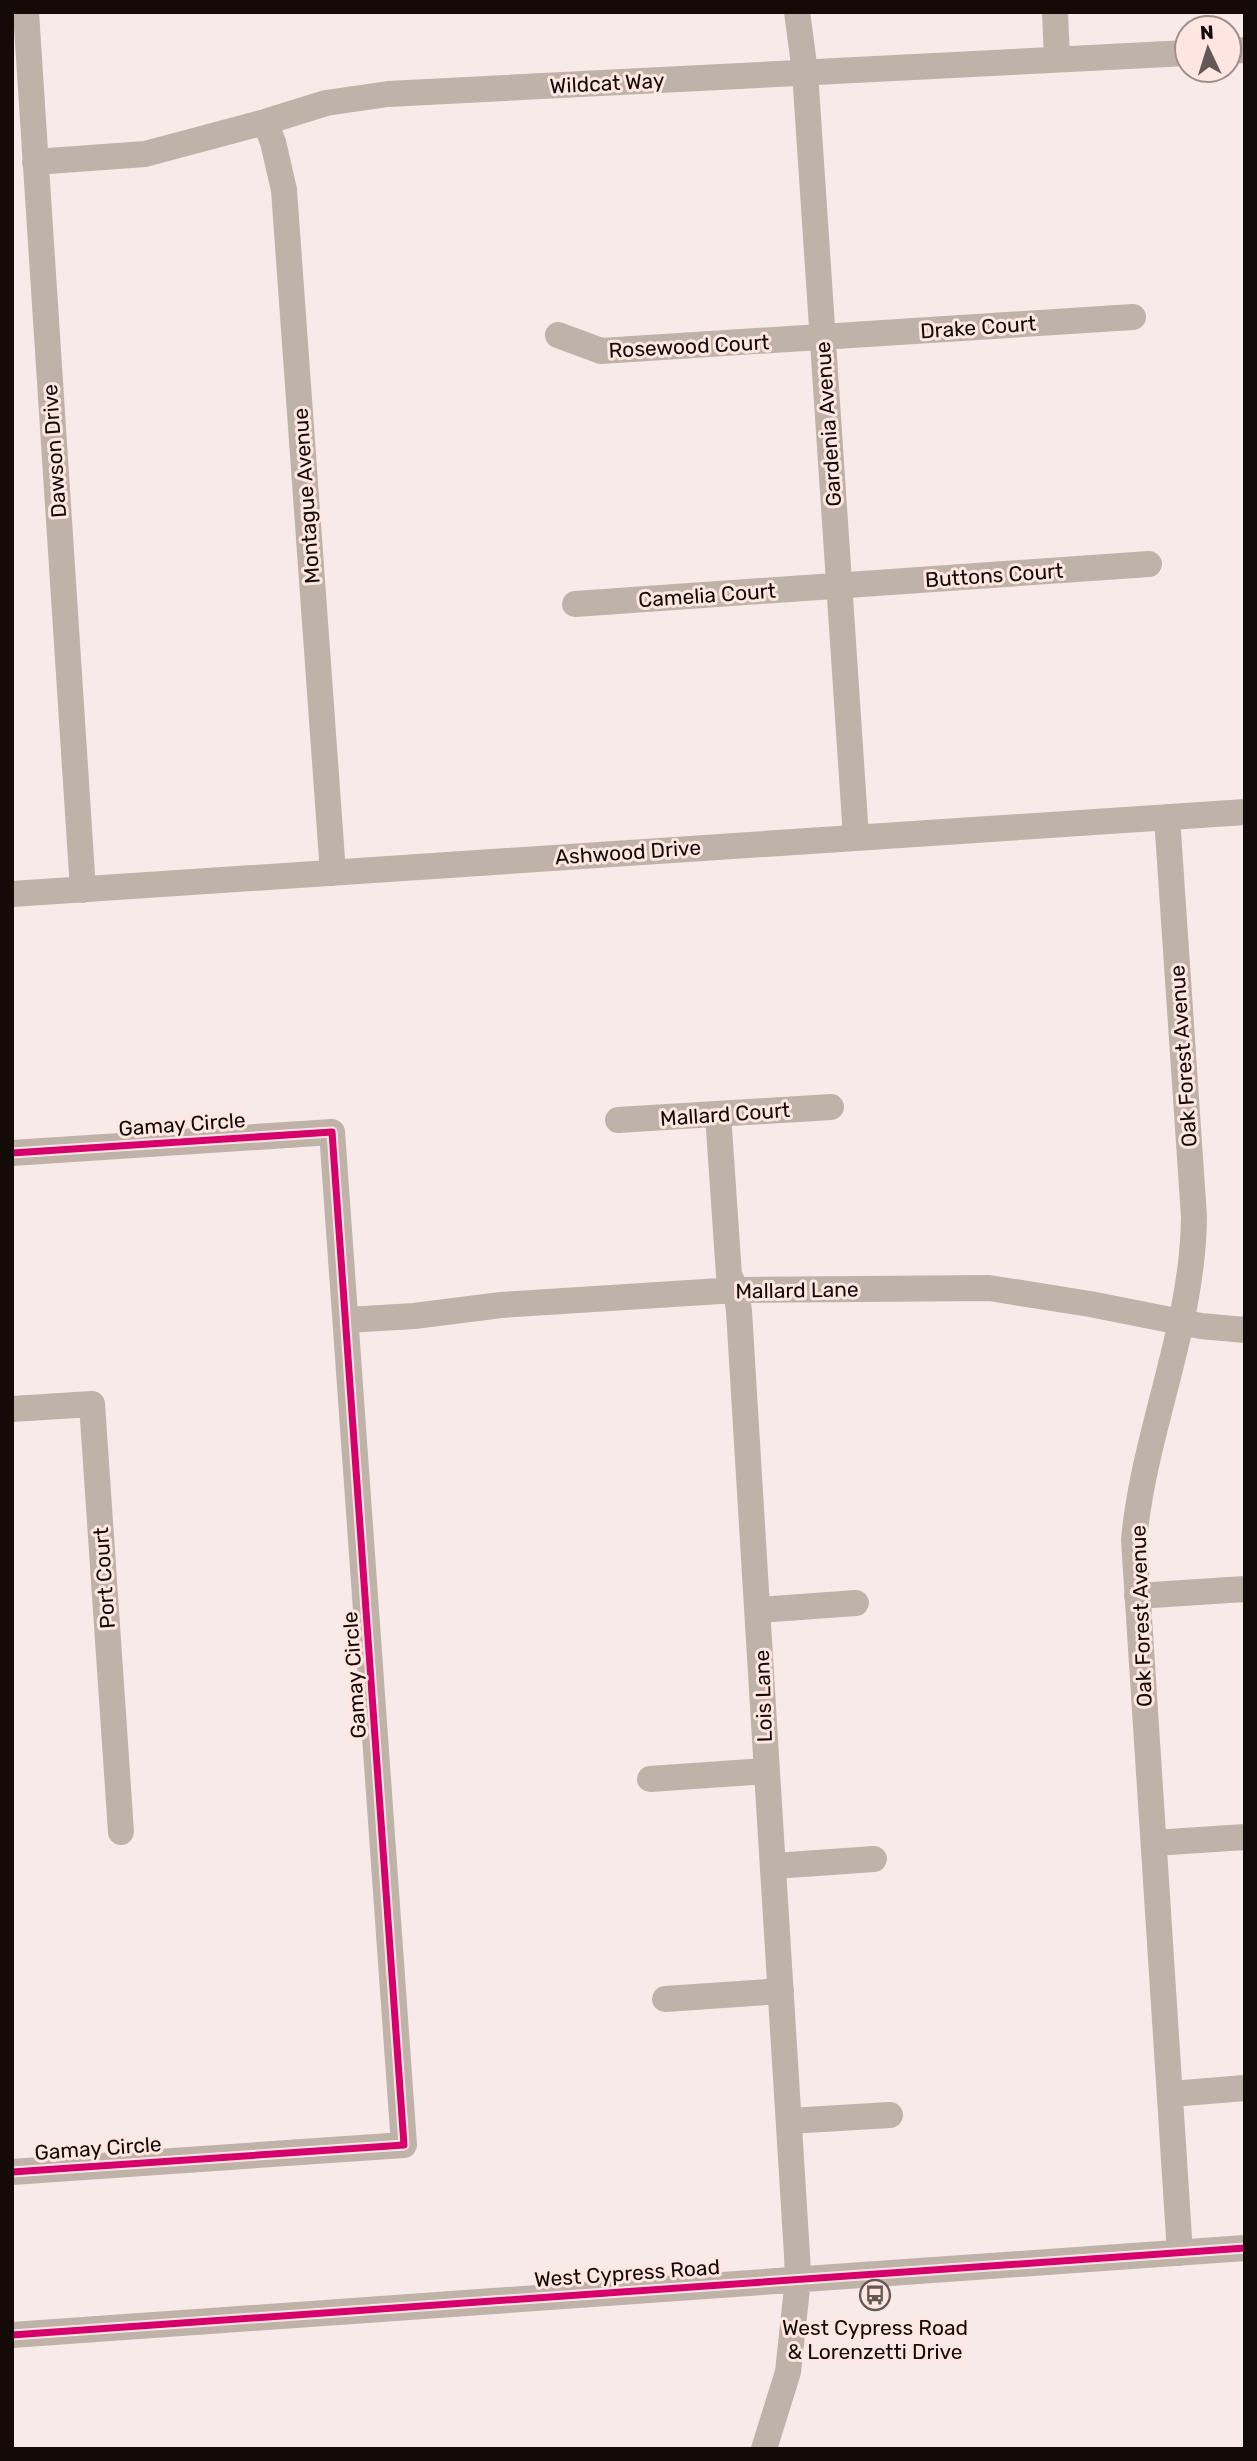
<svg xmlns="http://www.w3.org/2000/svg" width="1257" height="2461" viewBox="0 0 1257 2461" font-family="Rubik,sans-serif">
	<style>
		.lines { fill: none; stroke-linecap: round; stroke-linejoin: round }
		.minor { stroke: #beb2a9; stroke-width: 26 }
		.cycleway-casing { stroke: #ffe6e1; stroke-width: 11 }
		.cycleway { stroke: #d6006c; stroke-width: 7 }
		.labels { text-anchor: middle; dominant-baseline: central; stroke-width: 6; stroke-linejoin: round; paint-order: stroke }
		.street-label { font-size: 21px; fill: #140a08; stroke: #ffe6e1 }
		.poi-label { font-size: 21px; fill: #140a08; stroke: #ffe6e1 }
	</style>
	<rect width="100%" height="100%" fill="#f8eae8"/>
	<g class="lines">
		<!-- minor -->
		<path class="minor" d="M26,12L83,890
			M797,12L805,72L856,837
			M1055,12L1057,59
			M1229,51L1245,50
			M265,122L273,142L284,190L333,873
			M35,162L145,154L265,122L326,103L388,94L1187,53
			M558,335L601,351L1133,317
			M575,604L1149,564
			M1167,817L1194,1217C1193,1328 1144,1431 1134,1540L1180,2253
			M12,894L1245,812
			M718,1114L729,1275L736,1290L739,1311C760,1626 775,1940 797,2255L798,2279L788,2372L764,2449
			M618,1120L831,1107
			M12,1153L332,1132L404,2145L12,2172
			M347,1320L414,1316L501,1305L736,1290L989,1288L1090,1304L1201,1326L1245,1330
			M12,1409L92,1404L121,1832
			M1137,1596L1245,1589
			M759,1610L856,1603
			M650,1779L766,1771
			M1154,1843L1245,1837
			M774,1866L874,1859
			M665,1999L781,1991
			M1171,2094L1245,2088
			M789,2121L890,2115
			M12,2335L1245,2248"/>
		<!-- cycleway casing -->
		<g class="cycleway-casing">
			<path id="cycleway" d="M12,1153L332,1132L404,2145L12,2172
				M12,2335L1245,2248"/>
		</g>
		<!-- cycleway -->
		<use href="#cycleway" class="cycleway"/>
	</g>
	<!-- icons -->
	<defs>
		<g id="bus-ring" transform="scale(1.575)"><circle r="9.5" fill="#ffe6e1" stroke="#645856" stroke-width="1.5"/><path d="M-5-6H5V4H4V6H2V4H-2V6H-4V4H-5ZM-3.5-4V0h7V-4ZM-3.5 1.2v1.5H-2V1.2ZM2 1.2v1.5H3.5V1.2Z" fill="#645856"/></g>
	</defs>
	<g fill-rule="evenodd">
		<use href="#bus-ring" x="875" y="2295"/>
	</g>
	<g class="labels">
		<!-- street labels -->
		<g class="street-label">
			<text transform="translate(607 83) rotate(-3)">Wildcat Way</text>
			<text transform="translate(978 327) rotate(-4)">Drake Court</text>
			<text transform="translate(689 346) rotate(-3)">Rosewood Court</text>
			<text transform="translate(828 424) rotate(-94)">Gardenia Avenue</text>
			<text transform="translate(54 451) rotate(-94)">Dawson Drive</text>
			<text transform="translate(306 496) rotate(-94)">Montague Avenue</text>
			<text transform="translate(994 575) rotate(-4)">Buttons Court</text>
			<text transform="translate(707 595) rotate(-4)">Camelia Court</text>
			<text transform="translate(628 852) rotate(-4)">Ashwood Drive</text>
			<text transform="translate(1183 1056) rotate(-94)">Oak Forest Avenue</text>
			<text transform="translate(725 1114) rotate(-4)">Mallard Court</text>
			<text transform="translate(182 1124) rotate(-4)">Gamay Circle</text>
			<text transform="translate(797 1290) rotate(-1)">Mallard Lane</text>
			<text transform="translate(104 1578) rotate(-94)">Port Court</text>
			<text transform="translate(1141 1616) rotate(-92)">Oak Forest Avenue</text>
			<text transform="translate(354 1675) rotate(-94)">Gamay Circle</text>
			<text transform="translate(763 1696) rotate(-92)">Lois Lane</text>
			<text transform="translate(98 2148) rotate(-4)">Gamay Circle</text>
			<text transform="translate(627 2273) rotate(-4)">West Cypress Road</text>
		</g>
		<!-- poi labels -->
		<g class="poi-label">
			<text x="875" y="2327">West Cypress Road<tspan x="875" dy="24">&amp; Lorenzetti Drive</tspan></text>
		</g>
	</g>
	<!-- border -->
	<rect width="1257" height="2461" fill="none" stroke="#140a08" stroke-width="28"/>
	<!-- north arrow -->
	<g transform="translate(1208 49) rotate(356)"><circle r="33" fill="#ffe6e1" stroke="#a18e8a" stroke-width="2"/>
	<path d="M0-5L12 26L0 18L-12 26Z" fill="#645856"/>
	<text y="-10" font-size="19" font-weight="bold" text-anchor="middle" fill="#140a08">N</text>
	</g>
</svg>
